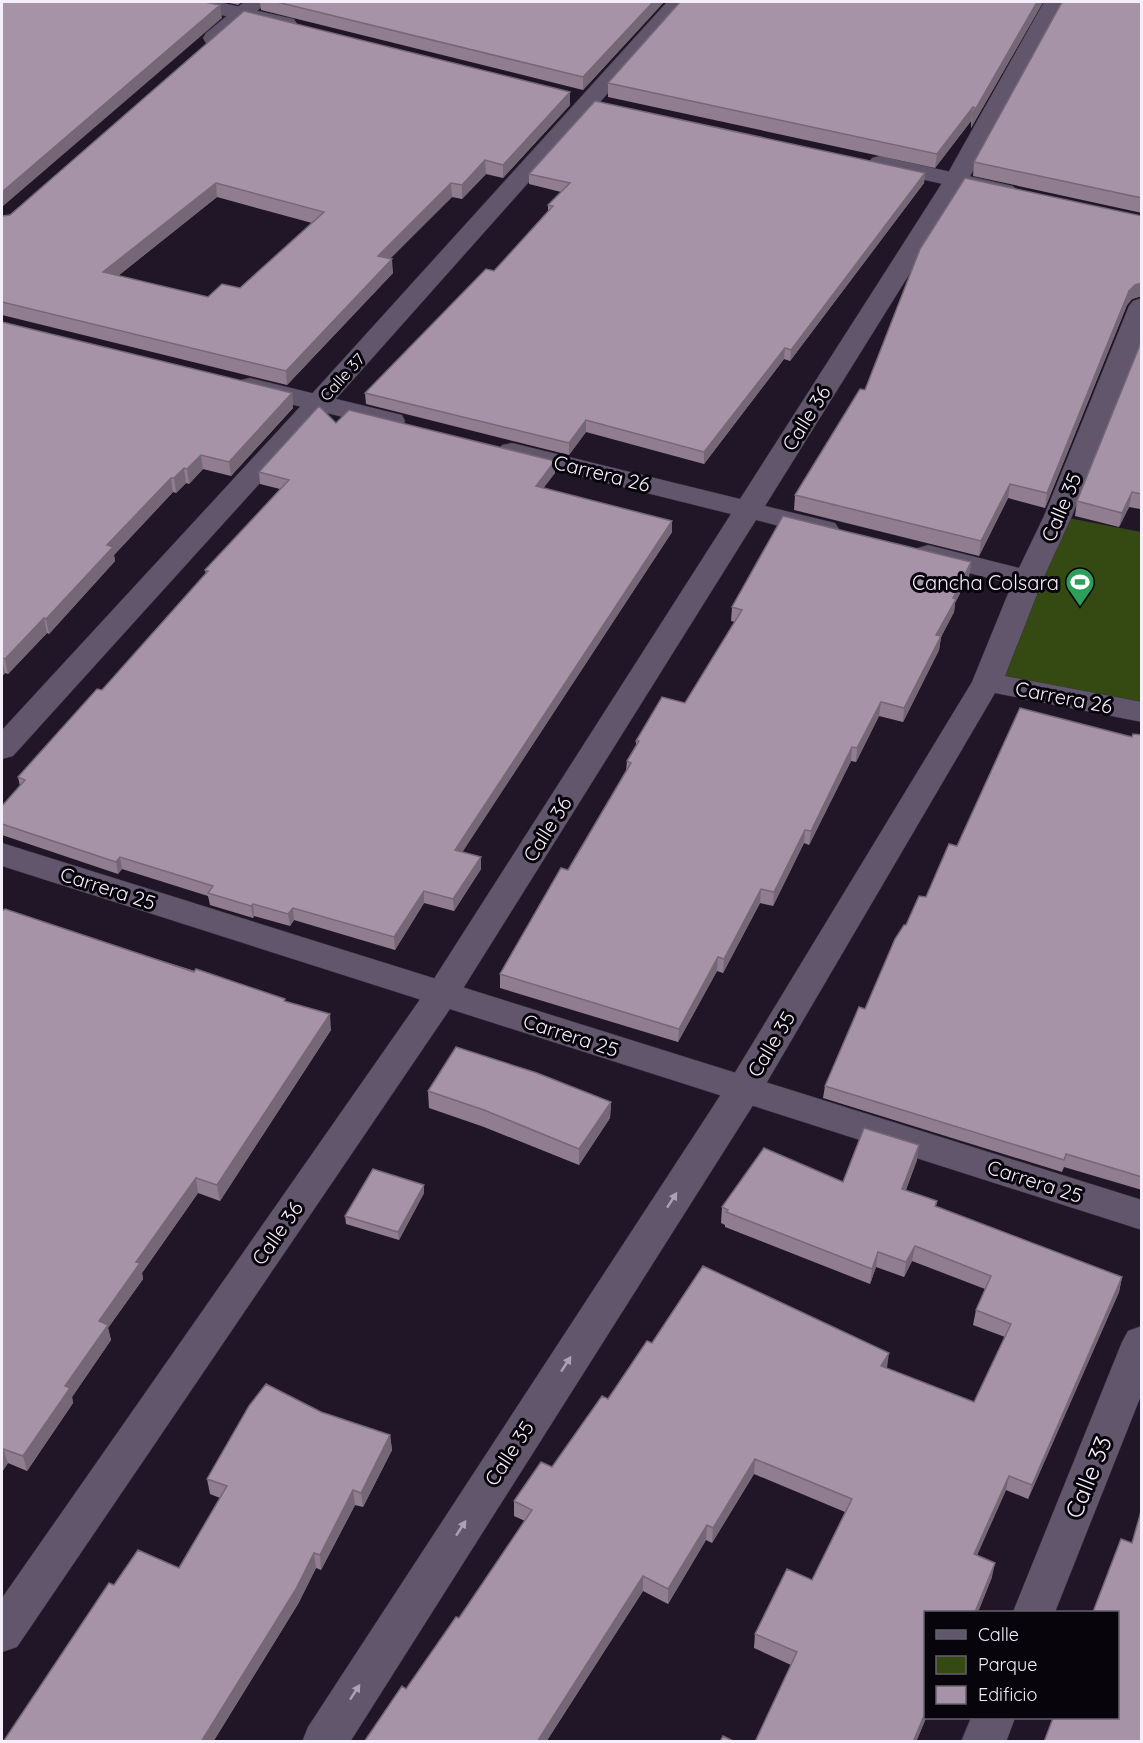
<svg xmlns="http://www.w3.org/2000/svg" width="1143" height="1743" viewBox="0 0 1143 1743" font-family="Quicksand,sans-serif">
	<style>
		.green { fill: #344a12 }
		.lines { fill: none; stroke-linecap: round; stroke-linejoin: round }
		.minor-casing { stroke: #38323f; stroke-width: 1 }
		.tertiary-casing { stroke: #38323f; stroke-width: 1 }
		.minor { fill: #61566b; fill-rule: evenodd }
		.tertiary { fill: #61566b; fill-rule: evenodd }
		.wall { fill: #907e90; fill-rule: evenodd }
		.shaded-wall { fill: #756775 }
		.building { fill: #a793a7; stroke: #756775; stroke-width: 1.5; fill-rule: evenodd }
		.oneway { fill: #aba2b3 }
		.labels { text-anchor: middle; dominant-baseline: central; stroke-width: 6; stroke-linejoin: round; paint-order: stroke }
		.far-street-label { font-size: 16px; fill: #f5eefb; stroke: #07040b }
		.street-label { font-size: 20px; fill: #f5eefb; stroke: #07040b }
		.poi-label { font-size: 20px; fill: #f5eefb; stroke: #07040b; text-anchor: end }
		.near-street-label { font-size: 24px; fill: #f5eefb; stroke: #07040b }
	</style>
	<rect width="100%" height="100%" fill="#201628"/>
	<!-- green -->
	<path class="green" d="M1058,516L1141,532V712L987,682Z"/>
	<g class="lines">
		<!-- minor casing -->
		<g class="minor-casing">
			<path id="minor" d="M244,2H267L222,43H206L203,38L206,33Z
				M1044,2H1066L968,180L765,506L835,523L839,529L835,535L825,538L756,520L454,1003L17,1647L2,1652V1598L430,985L731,514L502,457L498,451L502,445L512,443L740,499L944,180Z
				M1142,298V340L1072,516L1043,579L1005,676L1142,702V722L995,693L757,1099L350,1742H302L308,1727L731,1079L972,682L1012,584L918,560L914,554L918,548L928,545L1019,568L1044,516L1129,306L1133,301Z
				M250,378L402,415L405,421L402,427L392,429L241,392L237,386L241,380Z
				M1142,1326V1393L1055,1612H1013L1122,1342L1128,1331Z
				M971,1718H1015L1006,1742H961Z"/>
		</g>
		<!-- tertiary casing -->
		<g class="tertiary-casing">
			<path id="tertiary" d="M184,2H219L294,19L297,24L294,29L286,30L186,7Z
				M667,2H689L327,409L13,756L2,759V730L309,397Z
				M880,156L1013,186L1017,191L1013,196L1005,198L872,168L868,163L872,158Z
				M2,843L1142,1200V1230L2,866Z"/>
		</g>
		<!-- minor -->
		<use href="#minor" class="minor"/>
		<!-- tertiary -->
		<use href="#tertiary" class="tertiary"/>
	</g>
	<!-- wall -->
	<path class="wall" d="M225,2H242L238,5Z
		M260,2H664L583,90L261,10Z
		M680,2H1043L971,128V121L935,168L608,97V83Z
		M1142,2V213L973,176L974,162Z
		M570,105L503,178L486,174L462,199L452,197L390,258L393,273L287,385L2,315V216ZM217,197L312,223L240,288L208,297L118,276Z
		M925,173L924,183L790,361L784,359L704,464L586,432L569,455L366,404L365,393L494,271L548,212V205L561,192L529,184V174Z
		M1142,216V296L1132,299L1127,305L1045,508L1008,498L979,556L794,510L795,495L865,390Z
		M2,322L292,393L293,408L231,476L203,469L189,484L186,483L176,493L173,492L114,555L115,561L49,634L47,633L8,674L5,673L2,676Z
		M1142,340V507L1140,509L1129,507L1119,527L1075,516L1077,501Z
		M336,423L555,461V473L543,488L672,532L462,852L481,857V869L454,911L424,903L395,950L294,920L290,926L254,916L253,918L210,905L208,896L122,869L118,874L2,835V806L20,786L18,777L102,690L206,574L205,570L280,489L260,484L259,472Z
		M971,562L969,576L955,603L954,612L941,637L939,650L903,722L879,716L856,762L851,761L809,845L804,843L773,906L760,903L723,973L717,971L678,1042L500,988V974L568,870L626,771L627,761L636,746V741L685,703L735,622L731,621L732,607Z
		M1142,735V1190L1064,1167L1062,1172L823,1098L825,1086L865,1009L906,925L926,897L957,846L1132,737Z
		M2,911L285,999V1001L331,1030L220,1201L198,1193L142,1273L143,1279L108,1328L111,1340L72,1397L73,1403L27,1471L8,1463L2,1472Z
		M428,1091L611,1102L610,1118L579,1165L484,1127L429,1108Z
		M917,1160L906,1190L937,1201L936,1207L1122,1277L1119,1292L1028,1499L1006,1490L977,1555L992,1577L978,1612H926V1718L916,1742H755L791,1665L754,1648L755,1634L812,1580L845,1512L754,1474L712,1543L706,1540L668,1604L643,1591L546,1742H364L406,1689L459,1618L525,1521L514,1516V1501L552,1467L652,1343L886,1368L974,1402L1005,1337L973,1325L976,1310L985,1289L912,1261L904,1277L876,1267L870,1284L725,1227V1225L721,1223L722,1207L843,1182Z
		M424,1193L399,1240L346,1224L345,1216Z
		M321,1412L390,1435L392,1450L363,1507L355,1505L321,1570L316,1568L298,1604L213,1742H3L114,1585L179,1568L220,1498L210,1494L207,1479Z"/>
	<!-- shaded-wall -->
	<path class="shaded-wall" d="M653,2H664L583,90V77Z
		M1037,2H1043L971,128L972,115Z
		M220,5L222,18L2,207V192Z
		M570,92V105L503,178V165Z
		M973,107L971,121L935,168L937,154Z
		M485,160L486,174L462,199V185Z
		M925,173L924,183L790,361L791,350Z
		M216,183L217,197L105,286L103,272Z
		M451,183L452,197L379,270L378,256Z
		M392,259L393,273L287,385L286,371Z
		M1142,283L1141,296L1132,299L1127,305L1045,508L1047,493L1129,291L1135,285Z
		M785,348L784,359L704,464V452Z
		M292,393L293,408L231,476L229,462Z
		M586,420V432L569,455V443Z
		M201,455L203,469L189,484L187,469Z
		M555,461V473L536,498V486Z
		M184,468L186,483L176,493L174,478Z
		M171,478L173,492L114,555L115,561L49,634L46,619L107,545Z
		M1010,484L1008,498L979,556L981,541Z
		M1132,492L1129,507L1119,527L1122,513Z
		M672,521V532L456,862L455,850Z
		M971,562L969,576L955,603L954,612L941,637L939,650L903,722L904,708L936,635Z
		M44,618L47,633L8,674L5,659Z
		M2,658L5,673L2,676Z
		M881,702L879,716L856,762L857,748Z
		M852,747L851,761L809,845L811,831Z
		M805,830L804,843L773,906L774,892Z
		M120,857L122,869L118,874L116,862Z
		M481,857V869L454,911L453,899Z
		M761,889L760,903L723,973L724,959Z
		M424,891V903L395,950L394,937Z
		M253,904L254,916L253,918L251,906Z
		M293,908L294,920L290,926L288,914Z
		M718,957L717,971L678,1042L679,1029Z
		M330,1014L331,1030L220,1201L217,1185Z
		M611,1102L610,1118L579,1165V1149Z
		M919,1145L917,1160L900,1204L902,1189Z
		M196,1178L198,1193L142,1273L143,1279L108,1328L111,1340L72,1397L73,1403L27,1471L23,1456L65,1386L99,1321L136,1262Z
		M424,1185V1193L399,1240L398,1232Z
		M915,1246L912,1261L904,1277L906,1262Z
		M878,1252L876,1267L870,1284L872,1269Z
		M1122,1277L1119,1292L1028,1499L1032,1485Z
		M889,1353L887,1368L879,1381L881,1366Z
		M390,1435L392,1450L363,1507L361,1493Z
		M3,1449L8,1463L2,1472V1451Z
		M755,1459L754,1474L712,1543L713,1528Z
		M1009,1476L1006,1490L971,1569L974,1554Z
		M353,1490L355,1505L321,1570L320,1555Z
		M707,1525L706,1540L668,1604V1589Z
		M314,1553L316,1568L298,1604L213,1742H201Z
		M995,1563L992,1577L978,1612H975Z
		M643,1576V1591L546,1742H537Z
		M926,1711V1718L916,1742H913Z"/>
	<!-- building -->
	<path class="building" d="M2,2H205L220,5L2,192Z
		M277,2H653L583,77Z
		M680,2H1037L972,115L975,108L973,107L937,154L608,83Z
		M1062,2H1142V198L974,162Z
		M244,11L570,92L503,165L485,160L462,185L451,183L378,256L392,259L286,371L2,302V216L10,215ZM216,183L324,212L240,288L222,284L208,297L103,272Z
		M595,101L925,173L791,350L785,348L704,452L586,420L569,443L365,393L486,269L494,271L553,206L548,205L570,183L529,174Z
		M965,178L1142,216V283L1135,285L1129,291L1047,493L1010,484L981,541L795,495L860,389L865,390L920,249Z
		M2,322L292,393L229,462L201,455L187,469L184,468L174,478H171L107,545L113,547L46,619L44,618L5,659L2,658Z
		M1142,340V494L1132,492L1122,513L1077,501Z
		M319,406L336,423L349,410L555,461L536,486L672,521L455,850L481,857L453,899L424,891L394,937L293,908L288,914L253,904L251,906L208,893L213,886L120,857L116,862L2,824V806L25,780L18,777L97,689L102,690L208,571L205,570L289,480L259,472Z
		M783,516L971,562L953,598L956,599L936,635L941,636L904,708L881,702L857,748L852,747L811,831L805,830L774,892L761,889L724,959L718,957L679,1029L500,974L561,868L568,870L631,763L627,761L639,741H636L662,697L685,703L742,610L732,607Z
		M1020,708L1132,737L1133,734L1142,735V1177L1066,1154L1064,1160L825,1086L859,1007L865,1009L895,939L904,925H906L919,896L926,897L949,844L957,846Z
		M5,909L194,972L196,969L285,999L284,1001L330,1014L217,1185L196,1178L136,1262L140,1263L99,1321L108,1325L65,1386L70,1388L23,1456L3,1449L2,1451V911Z
		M456,1047L537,1073L611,1102L579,1149L484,1110L428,1091Z
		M864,1128L919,1145L902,1189L937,1201L935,1206L1122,1277L1032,1485L1009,1476L974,1554L995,1563L975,1612H926V1711L913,1742H755L797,1652L755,1634L787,1569L812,1580L852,1499L755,1459L713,1528L707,1525L668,1589L643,1576L537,1742H364L402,1686L406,1689L456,1617L459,1618L532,1510L514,1501L541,1462L552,1467L602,1396L608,1399L647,1341L652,1343L703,1266L889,1353L881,1366L974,1402L1011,1324L976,1310L991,1276L915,1246L906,1262L878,1252L872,1269L726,1212L728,1210L722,1207L764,1148L843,1182Z
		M373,1169L424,1185L398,1232L345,1216Z
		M266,1384L321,1412L390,1435L361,1493L353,1490L320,1555L314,1553L296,1589L201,1742H3L109,1583L114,1585L138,1550L179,1568L227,1486L207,1479L249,1406Z
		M1142,1508V1742H1044L1053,1718H1118V1612H1093L1121,1539L1132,1543Z
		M723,1736L735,1742H720Z"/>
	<!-- one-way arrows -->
	<defs><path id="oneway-solid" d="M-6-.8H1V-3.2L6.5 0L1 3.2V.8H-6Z" transform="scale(1.5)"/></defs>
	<g class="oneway">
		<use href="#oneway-solid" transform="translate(672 1200) rotate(-57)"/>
		<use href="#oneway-solid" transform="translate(566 1364) rotate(-57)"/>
		<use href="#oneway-solid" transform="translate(461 1528) rotate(-57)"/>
		<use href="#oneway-solid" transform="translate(355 1692) rotate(-57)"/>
	</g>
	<!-- icons -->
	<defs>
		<g id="stadium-pin" transform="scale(1.5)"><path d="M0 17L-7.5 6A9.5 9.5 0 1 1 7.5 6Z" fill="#2e9e5b" stroke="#07040b"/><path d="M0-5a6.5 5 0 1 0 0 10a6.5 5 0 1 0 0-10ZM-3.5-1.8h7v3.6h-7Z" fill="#fff"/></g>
	</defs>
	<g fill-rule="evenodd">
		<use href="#stadium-pin" x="1080" y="582"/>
	</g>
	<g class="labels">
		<!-- far-street labels -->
		<g class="far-street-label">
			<text transform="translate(342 377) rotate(-48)">Calle 37</text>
		</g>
		<!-- street labels -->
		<g class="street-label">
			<text transform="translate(806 418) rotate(-58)">Calle 36</text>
			<text transform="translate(602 473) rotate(14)">Carrera 26</text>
			<text transform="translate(1061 507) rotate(-67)">Calle 35</text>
			<text transform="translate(1064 697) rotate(11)">Carrera 26</text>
			<text transform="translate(547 829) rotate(-58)">Calle 36</text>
			<text transform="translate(108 888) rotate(18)">Carrera 25</text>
			<text transform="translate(571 1035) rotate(18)">Carrera 25</text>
			<text transform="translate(771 1044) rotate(-59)">Calle 35</text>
			<text transform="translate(1035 1181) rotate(18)">Carrera 25</text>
			<text transform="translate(277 1233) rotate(-55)">Calle 36</text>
			<text transform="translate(509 1453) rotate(-57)">Calle 35</text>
		</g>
		<!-- poi labels -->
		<g class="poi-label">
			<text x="1059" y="582">Cancha Colsara</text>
		</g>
		<!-- near-street labels -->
		<g class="near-street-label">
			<text transform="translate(1088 1477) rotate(-68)">Calle 33</text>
		</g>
	</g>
	<!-- border -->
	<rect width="1143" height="1743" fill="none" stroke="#f5eefb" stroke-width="6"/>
	<!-- legend -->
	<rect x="924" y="1611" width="195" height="108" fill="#07040b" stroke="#66626b" stroke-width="1.5"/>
	<rect x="936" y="1630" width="30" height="9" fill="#61566b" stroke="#66626b" stroke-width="1.5"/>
	<text x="978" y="1641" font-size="18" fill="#f5eefb">Calle</text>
	<rect x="936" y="1656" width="30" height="18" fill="#344a12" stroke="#66626b" stroke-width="1.5"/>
	<text x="978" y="1671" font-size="18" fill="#f5eefb">Parque</text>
	<rect x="936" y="1686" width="30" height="18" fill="#a793a7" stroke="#66626b" stroke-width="1.5"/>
	<text x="978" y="1701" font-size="18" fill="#f5eefb">Edificio</text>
</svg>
